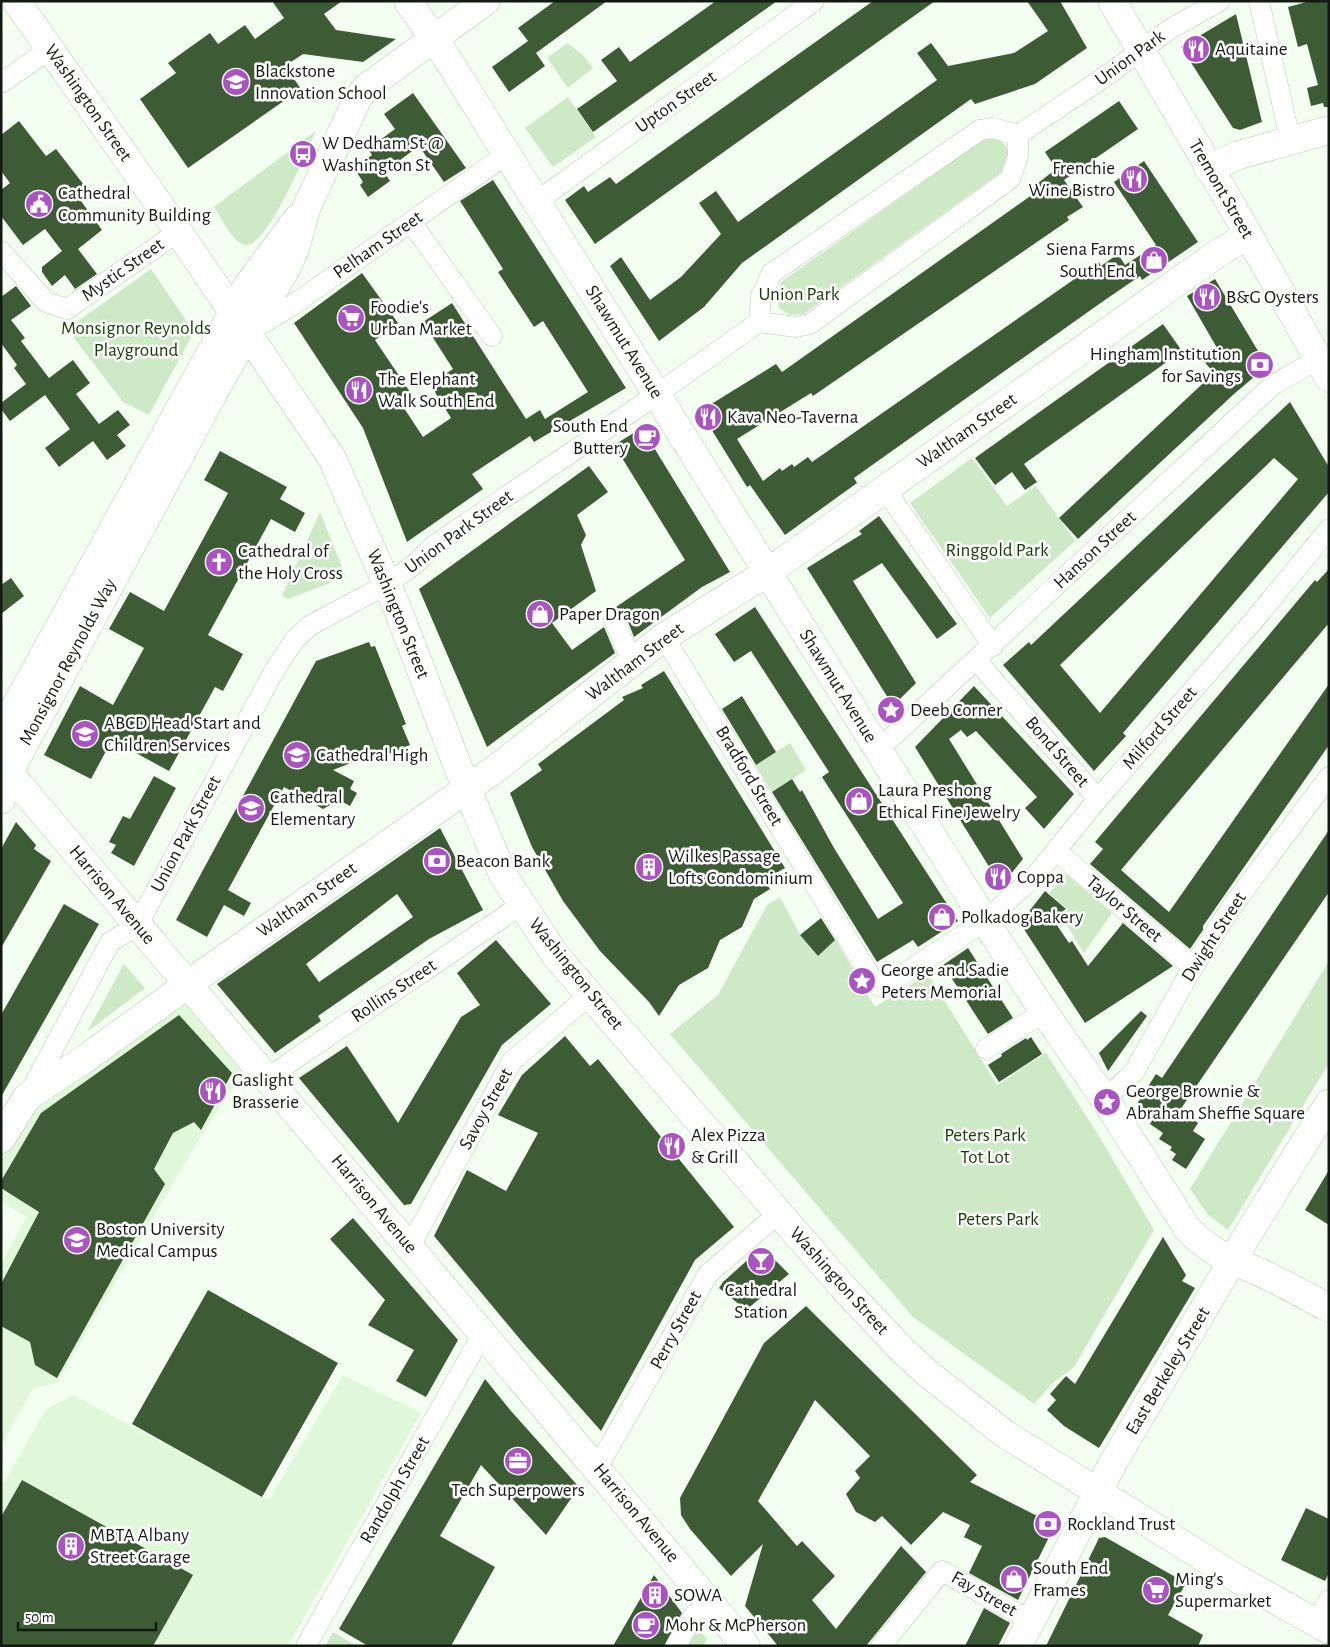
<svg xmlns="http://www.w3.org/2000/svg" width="1330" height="1647" viewBox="0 0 1330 1647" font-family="'Alegreya Sans',sans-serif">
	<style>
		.built { fill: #e0f8d9 }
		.green { fill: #cee9c6 }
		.building { fill: #3d5b34; fill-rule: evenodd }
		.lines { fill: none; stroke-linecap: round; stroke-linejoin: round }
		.street-casing { stroke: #b9cbb4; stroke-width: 21 }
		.secondary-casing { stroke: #b9cbb4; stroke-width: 29 }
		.primary-casing { stroke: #b9cbb4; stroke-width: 29 }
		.street { stroke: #fff; stroke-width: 20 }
		.secondary { stroke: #fff; stroke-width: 28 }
		.primary { stroke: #fff; stroke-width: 28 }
		.labels { text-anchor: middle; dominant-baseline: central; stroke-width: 5; stroke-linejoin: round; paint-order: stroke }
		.poi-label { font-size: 19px; fill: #131a12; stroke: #fff; text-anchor: start }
		.street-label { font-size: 19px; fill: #131a12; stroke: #fff }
		.park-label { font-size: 19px; fill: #113e00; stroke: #fff }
	</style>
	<rect width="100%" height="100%" fill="#f3fff0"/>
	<!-- built -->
	<path class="built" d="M187,999L245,1068L195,1146L57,1383L34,1388L1,1445V1264L27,1217L1,1202V1156L23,1119L122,1042Z
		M343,1375L421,1413L288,1646H1V1488L46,1409L73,1395L269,1500Z"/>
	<!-- green -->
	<path class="green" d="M567,43L582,54L593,68L568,88L547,58Z
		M568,97L596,137L553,167L525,128Z
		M316,131C307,150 267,249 245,245C232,242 221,217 214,207Z
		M990,137C1009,141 1009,151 1008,167L804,314L790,315L779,308L776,295L781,282L984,139Z
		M151,269L194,332L149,415L123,402L67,329Z
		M972,458L1007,506L1036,486L1075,541L990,618L910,503Z
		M320,512L346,577L288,599L282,596Z
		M790,743L806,770L772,792L755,765Z
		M1066,874L1112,913L1084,953L1061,916L1068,910L1049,893Z
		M780,897L800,935L818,955L835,939L875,1007L928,974L997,1085L1046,1053L1099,1136L1154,1230L1074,1367L1054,1382L1034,1404L913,1317L670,1034L718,995L767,905Z
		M1329,961V1063L1228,1230L1208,1215L1190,1189Z
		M124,964L145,988L87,1032Z
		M693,1623L707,1639L703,1646H681Z
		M333,1632L357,1646H325Z"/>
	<!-- building -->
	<path class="building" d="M272,1H342L324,14L336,30L396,39L363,62L303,54L285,66L301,89L188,168L140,99L176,73L168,63L210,33L218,44L245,25L255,39L284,18Z
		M555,1H607L536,53L545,66L509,92L492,67L528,41L518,28Z
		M716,1H777L593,132L577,109L617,81L601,60L619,47L630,62Z
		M873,1H935L595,244L565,200L584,186L588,192L610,177L616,184Z
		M1027,1H1060L1087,48L1035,84L975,104L971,99L742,263L704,307L659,341L610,266L621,257L650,300L681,277L721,234L699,203L716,191L738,222L937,80L917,53L931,43L948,66L1014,53L1048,31Z
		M1310,1H1329V107H1324L1323,103L1311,106L1307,88L1318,85L1307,44L1298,47L1288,7Z
		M1236,14L1262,122L1240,130L1233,128L1181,47Z
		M413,93L466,168L444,182L419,146L384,172L390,181L368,197L360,185L363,182L354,168L372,155L368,149L395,129L384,114Z
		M1119,101L1138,129L1064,180L1083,207L1067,217L1069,220L813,396L811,393L737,439L763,481L780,468L782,471L792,464L794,467L808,457L812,462L1099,262L1101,266L1118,254L1125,265L1156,245L1114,182L1144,161L1198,242L1142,280L1140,276L1102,302L854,478L857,483L785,535L750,485L747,487L700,411L776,364L782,372L1036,192L1033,187L1056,169L1045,152Z
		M19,121L46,156L56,149L91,194L81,201L102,230L78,249L97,274L75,289L65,275L52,286L42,272V267L62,251L45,229L23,245L1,216V190L10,183L1,171V135Z
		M493,180L626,388L534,442L530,436L472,474L483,489L407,542L363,428L294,323L362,273L398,323L375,340L412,395L400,402L423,437L451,418L430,384L453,369L423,322L452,303L526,419L540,410L545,419L588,392L543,321L534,327L498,272L503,269L460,201Z
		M1215,279L1267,366L1234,394L1078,539L1059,518L1214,373L1201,358L1217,348L1187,296Z
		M16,286L31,306L11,320L25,338L21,341L49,378L73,360L90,383L76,394L99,424L118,410L130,425L117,435L126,446L107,460L93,441L59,467L45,448L70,429L45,395L10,421L1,409V403L26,384L14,368L17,365L1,343V297Z
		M1163,324L1182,351L1024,464L1037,482L1025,490L1012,472L995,485L975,458Z
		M1290,402L1329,467V492L1123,733L1126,736L1094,771L1003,665L1029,642L1031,645ZM1274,458L1298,479L1100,713L1060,665Z
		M642,428L730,572L702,587L634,637L625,614L616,607L685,560L614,445Z
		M220,451L287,487L280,499L305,513L295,532L271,519L208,635L243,654L223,691L215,687L169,771L112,740L91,779L44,755L80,686L113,705L144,648L109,629L130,592L164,611L228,493L204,480Z
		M589,466L608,492L577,515L586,535L581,545L596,591L552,623L572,650L604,627L615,653L487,747L419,589Z
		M879,516L957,624L937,639L882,563L853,581L916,683L893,706L807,568L862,534L859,531Z
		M1329,569V623L1121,870L1169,912L1329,684V745L1203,926V930L1190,949L1090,864L1103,849L1095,842L1315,580L1317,582Z
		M11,578L24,596L1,614V585Z
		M755,607L958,921L918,947L913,940L877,962L772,792L792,779L800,792L802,790L834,848L878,919L903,903L822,777L829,772L751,651L734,662L715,634Z
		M369,642L371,647L375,646L406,724L402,726L410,745L381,757L379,752L333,770L354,781L350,789L357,793L350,806L339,800L323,809L284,787L228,890L251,903L244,916L224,905L207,937L176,920L316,661Z
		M664,671L785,868L764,880L770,889L754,899L742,927L720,940L708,968L679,985L659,1016L649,1002L600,951L563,901L532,847L510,793L542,770L538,764L624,700L622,697L643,688L641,685Z
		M974,686L1074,794L1044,829L1025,808L1037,797L976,731L967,737L961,730L949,739L1023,859L1001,886L915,747Z
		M742,696L776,752L756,765L722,709Z
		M154,776L176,788L134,866L111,853L116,845L109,842L123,816L130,819Z
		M16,822L36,845L34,849L51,861L1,948V849Z
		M440,828L483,910L429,939L318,1016L321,1021L275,1053L217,984ZM397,894L413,917L319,982L306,964Z
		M1329,830V892L1180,1110L1198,1123L1193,1131L1205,1139L1186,1169L1172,1160L1176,1154L1170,1150L1172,1147L1159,1139L1163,1133L1150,1124L1153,1119L1148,1115L1150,1112L1137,1104L1156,1074L1162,1078Z
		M1045,891L1066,909L1052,918L1069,943L1072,941L1088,966L1123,923L1173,966L1085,1023L1020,923Z
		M64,904L99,924L1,1097V1015Z
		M821,918L835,940L818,956L800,935Z
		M496,940L551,1004L502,1045L411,1204L404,1205L299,1078L347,1046L398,1123L461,1017L480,1005L457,973Z
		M968,948L1013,1018L988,1034L943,965Z
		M1141,1011L1147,1016L1108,1071L1099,1053Z
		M179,1015L232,1073L201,1130L194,1122L173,1133L154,1169L165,1184L57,1378L35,1365L30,1342L1,1326V1284L39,1212L1,1188V1181L41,1113Z
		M565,1036L590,1066L598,1059L734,1227L695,1260L601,1431L524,1344L434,1236L467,1170L506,1191L538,1133L498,1115L522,1075Z
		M1031,1037L1042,1054L999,1082L988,1065L1002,1056L1001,1054L1026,1038L1027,1040Z
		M1329,1170V1225L1305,1210Z
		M353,1218L458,1340L426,1397L396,1381L414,1350L368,1325L385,1300L330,1239Z
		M1163,1237L1186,1275L1182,1281L1195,1288L1099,1448L1064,1426L1047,1410L1056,1400L1050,1394L1066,1376L1075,1384Z
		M762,1247L789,1274L746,1310L719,1288L723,1282Z
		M208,1290L338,1363L262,1497L132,1424Z
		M806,1306L977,1475L970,1482L1055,1525L1018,1600L969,1573L982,1546L964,1537L970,1525L943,1512L911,1545L882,1516L875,1522L856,1512L846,1494L860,1478L855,1471L870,1456L815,1400L758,1501L797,1546L802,1541L835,1576L812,1600L836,1629L901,1546L926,1572L866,1646H778L745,1606L763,1544L731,1576L690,1529L681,1515L680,1498L764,1343Z
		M485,1379L511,1411L579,1487L546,1535L481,1465L440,1536L495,1567L451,1646H368L339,1629Z
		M22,1480L193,1575L153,1646H1V1517Z
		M1306,1508L1329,1519V1573L1325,1581L1281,1560Z
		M1105,1537L1186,1583L1168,1615L1203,1635L1198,1646H1046L1099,1538Z
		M654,1575L682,1613L664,1646H613Z
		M984,1608L1010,1623L998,1646H965Z"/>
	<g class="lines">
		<!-- street casing -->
		<g class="street-casing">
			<path id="street" d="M1259,1L1290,139
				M1,83L50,49
				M1018,135L1106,76L1170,29L1220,1
				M536,202L814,1
				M411,222L492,336
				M1,251L46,302L67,309L178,232
				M759,322L761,296L772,273L980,130L993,128L1018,135
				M250,331L290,307L507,154
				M885,489L993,646
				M614,619L627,651
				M664,637L874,982L879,986H885L985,921L1036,875L1098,799L1255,619L1329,529
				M976,660L1098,799
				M878,750L1273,385L1318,359
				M1056,851L1193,967
				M986,1049L1044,1012
				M267,1078L521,905
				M28,1096L110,942L137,926L274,671L295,639L311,625L386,585L415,564L433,546L643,404L759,322L796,327L810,324L1010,179L1018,156V135
				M1105,1099L1134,1072L1193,967L1233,905L1329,777
				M410,1246L512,1061L590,995
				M597,1468L708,1274L779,1213
				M1317,1623L1329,1600
				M306,1646L483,1333
				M676,1646L694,1615
				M881,1646L942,1571L1031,1621"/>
		</g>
		<!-- secondary casing -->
		<g class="secondary-casing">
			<path id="secondary" d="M408,1L445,55L985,921L1044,1012L1106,1101L1187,1228C1209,1252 1229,1259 1259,1272C1283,1283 1306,1296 1329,1308
				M1208,168L1239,155L1329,130
				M1,763L746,1646
				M9,772L226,370L285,271L295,249L307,206L358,98L367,87L486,1
				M1,800C16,767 0,750 8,720L248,285L297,219
				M1,1139L27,1097L86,1058L205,972L498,767L664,637L768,572L1217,254L1248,235"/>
		</g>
		<!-- primary casing -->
		<g class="primary-casing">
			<path id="primary" d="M16,1L171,221L332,458L398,610L458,767L503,875L556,956L842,1286L902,1350L927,1373L1005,1434L1238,1579L1329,1630
				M1112,1L1232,206L1329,378
				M1018,1646L1114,1461L1245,1239L1329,1103"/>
		</g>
		<!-- street -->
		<use href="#street" class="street"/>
		<!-- secondary -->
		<use href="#secondary" class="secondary"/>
		<!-- primary -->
		<use href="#primary" class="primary"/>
	</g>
	<!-- icons -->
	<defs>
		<g id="restaurant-disc" transform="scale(1.4375)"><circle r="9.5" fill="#aa54c2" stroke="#fff"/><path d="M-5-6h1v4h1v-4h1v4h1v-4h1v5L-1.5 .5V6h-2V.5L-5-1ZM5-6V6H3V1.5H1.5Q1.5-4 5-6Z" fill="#fff"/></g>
		<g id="school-disc" transform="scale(1.4375)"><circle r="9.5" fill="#aa54c2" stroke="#fff"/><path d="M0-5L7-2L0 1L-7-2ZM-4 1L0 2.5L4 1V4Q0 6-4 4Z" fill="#fff"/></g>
		<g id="bus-disc" transform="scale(1.4375)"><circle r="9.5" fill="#aa54c2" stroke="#fff"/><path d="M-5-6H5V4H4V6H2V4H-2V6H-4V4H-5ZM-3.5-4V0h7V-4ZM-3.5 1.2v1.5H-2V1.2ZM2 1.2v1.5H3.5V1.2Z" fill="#fff"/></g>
		<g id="civic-disc" transform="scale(1.4375)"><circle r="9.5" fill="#aa54c2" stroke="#fff"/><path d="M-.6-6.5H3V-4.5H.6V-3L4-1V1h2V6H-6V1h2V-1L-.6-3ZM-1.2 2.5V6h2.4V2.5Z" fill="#fff"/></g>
		<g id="shop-disc" transform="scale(1.4375)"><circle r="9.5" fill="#aa54c2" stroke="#fff"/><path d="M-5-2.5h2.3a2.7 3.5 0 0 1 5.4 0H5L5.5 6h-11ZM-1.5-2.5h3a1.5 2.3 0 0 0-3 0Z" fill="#fff"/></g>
		<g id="supermarket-disc" transform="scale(1.4375)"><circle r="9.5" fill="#aa54c2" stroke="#fff"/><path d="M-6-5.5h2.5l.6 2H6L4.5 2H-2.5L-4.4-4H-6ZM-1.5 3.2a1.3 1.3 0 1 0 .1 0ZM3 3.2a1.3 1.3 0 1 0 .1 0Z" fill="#fff"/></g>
		<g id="bank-disc" transform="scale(1.4375)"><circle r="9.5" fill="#aa54c2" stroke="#fff"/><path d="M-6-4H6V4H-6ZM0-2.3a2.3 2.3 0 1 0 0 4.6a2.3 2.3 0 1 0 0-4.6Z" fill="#fff"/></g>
		<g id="cafe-disc" transform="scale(1.4375)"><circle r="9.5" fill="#aa54c2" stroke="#fff"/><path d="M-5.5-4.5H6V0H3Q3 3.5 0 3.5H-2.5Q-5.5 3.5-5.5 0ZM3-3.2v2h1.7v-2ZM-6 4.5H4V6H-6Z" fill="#fff"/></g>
		<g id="church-disc" transform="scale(1.4375)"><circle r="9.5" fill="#aa54c2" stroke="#fff"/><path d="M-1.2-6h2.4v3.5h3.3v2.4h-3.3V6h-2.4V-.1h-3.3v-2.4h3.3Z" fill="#fff"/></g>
		<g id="sight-disc" transform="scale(1.4375)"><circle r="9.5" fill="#aa54c2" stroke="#fff"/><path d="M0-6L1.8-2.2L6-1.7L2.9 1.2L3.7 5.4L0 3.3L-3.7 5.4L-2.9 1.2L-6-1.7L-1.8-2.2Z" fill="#fff"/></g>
		<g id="building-disc" transform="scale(1.4375)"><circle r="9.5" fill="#aa54c2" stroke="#fff"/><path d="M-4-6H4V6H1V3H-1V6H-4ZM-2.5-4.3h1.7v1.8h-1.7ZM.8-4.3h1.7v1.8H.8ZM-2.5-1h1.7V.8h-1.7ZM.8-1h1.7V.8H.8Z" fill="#fff"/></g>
		<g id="university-disc" transform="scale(1.4375)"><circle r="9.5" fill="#aa54c2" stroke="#fff"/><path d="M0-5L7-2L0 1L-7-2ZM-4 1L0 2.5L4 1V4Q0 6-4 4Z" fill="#fff"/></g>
		<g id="bar-disc" transform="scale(1.4375)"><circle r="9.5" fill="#aa54c2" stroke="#fff"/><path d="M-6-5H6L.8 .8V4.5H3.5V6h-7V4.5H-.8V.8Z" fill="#fff"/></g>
		<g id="office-disc" transform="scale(1.4375)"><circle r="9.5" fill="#aa54c2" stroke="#fff"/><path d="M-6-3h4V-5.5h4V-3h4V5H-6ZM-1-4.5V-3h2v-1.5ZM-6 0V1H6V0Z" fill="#fff"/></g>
	</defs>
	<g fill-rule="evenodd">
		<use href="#restaurant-disc" x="1196" y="49"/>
		<use href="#school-disc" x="236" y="82"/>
		<use href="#bus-disc" x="303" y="154"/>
		<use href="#restaurant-disc" x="1134" y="179"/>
		<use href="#civic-disc" x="39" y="204"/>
		<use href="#shop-disc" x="1154" y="260"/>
		<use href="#restaurant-disc" x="1207" y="297"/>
		<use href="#supermarket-disc" x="351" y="318"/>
		<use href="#bank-disc" x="1260" y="365"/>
		<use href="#restaurant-disc" x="359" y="390"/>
		<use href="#restaurant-disc" x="708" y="417"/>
		<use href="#cafe-disc" x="647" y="437"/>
		<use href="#church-disc" x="219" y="562"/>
		<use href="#shop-disc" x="540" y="614"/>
		<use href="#sight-disc" x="891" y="710"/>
		<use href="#school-disc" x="85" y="734"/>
		<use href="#school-disc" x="297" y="755"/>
		<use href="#shop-disc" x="859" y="801"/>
		<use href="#school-disc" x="251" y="808"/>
		<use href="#bank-disc" x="437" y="861"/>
		<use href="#building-disc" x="649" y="867"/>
		<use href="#restaurant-disc" x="998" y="877"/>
		<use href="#shop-disc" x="942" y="917"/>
		<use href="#sight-disc" x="862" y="981"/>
		<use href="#restaurant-disc" x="213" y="1091"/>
		<use href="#sight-disc" x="1107" y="1102"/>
		<use href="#restaurant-disc" x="672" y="1146"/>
		<use href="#university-disc" x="77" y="1240"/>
		<use href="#bar-disc" x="761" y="1261"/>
		<use href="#office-disc" x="518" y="1461"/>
		<use href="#bank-disc" x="1048" y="1524"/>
		<use href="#building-disc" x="71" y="1546"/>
		<use href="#shop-disc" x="1014" y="1579"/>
		<use href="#supermarket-disc" x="1156" y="1590"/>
		<use href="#building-disc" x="655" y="1595"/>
		<use href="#cafe-disc" x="646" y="1625"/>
	</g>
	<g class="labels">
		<!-- poi labels -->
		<g class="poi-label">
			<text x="1215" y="49">Aquitaine</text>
			<text x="255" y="71">Blackstone<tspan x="255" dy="22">Innovation School</tspan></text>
			<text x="322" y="143">W Dedham St @<tspan x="322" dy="22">Washington St</tspan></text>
			<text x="1115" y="168" text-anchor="end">Frenchie<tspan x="1115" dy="22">Wine Bistro</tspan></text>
			<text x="58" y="193">Cathedral<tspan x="58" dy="22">Community Building</tspan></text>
			<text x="1135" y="249" text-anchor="end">Siena Farms<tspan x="1135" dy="22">South End</tspan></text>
			<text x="1226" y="297">B&amp;G Oysters</text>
			<text x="370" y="307">Foodie's<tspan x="370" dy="22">Urban Market</tspan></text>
			<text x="1241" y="354" text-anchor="end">Hingham Institution<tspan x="1241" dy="22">for Savings</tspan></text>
			<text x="378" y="379">The Elephant<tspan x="378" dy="22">Walk South End</tspan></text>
			<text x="727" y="417">Kava Neo-Taverna</text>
			<text x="628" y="426" text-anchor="end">South End<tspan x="628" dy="22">Buttery</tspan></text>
			<text x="238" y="551">Cathedral of<tspan x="238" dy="22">the Holy Cross</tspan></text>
			<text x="559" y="614">Paper Dragon</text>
			<text x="910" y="710">Deeb Corner</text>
			<text x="104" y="723">ABCD Head Start and<tspan x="104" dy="22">Children Services</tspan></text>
			<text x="316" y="755">Cathedral High</text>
			<text x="878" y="790">Laura Preshong<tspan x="878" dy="22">Ethical Fine Jewelry</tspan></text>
			<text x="270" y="797">Cathedral<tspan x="270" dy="22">Elementary</tspan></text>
			<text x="668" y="856">Wilkes Passage<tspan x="668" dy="22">Lofts Condominium</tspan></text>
			<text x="456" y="861">Beacon Bank</text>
			<text x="1017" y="877">Coppa</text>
			<text x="961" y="917">Polkadog Bakery</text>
			<text x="881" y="970">George and Sadie<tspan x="881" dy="22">Peters Memorial</tspan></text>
			<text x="232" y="1080">Gaslight<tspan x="232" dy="22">Brasserie</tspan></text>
			<text x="1126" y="1091">George Brownie &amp;<tspan x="1126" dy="22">Abraham Sheffie Square</tspan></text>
			<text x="691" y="1135">Alex Pizza<tspan x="691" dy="22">&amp; Grill</tspan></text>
			<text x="96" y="1229">Boston University<tspan x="96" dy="22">Medical Campus</tspan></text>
			<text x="761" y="1290" text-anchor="middle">Cathedral<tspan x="761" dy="22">Station</tspan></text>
			<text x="518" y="1490" text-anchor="middle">Tech Superpowers</text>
			<text x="1067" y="1524">Rockland Trust</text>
			<text x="90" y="1535">MBTA Albany<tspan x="90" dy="22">Street Garage</tspan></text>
			<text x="1033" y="1568">South End<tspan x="1033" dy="22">Frames</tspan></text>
			<text x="1175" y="1579">Ming's<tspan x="1175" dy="22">Supermarket</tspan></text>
			<text x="674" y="1595">SOWA</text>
			<text x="665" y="1625">Mohr &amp; McPherson</text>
		</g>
		<!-- street labels -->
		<g class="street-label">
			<text transform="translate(1130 58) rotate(-36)">Union Park</text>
			<text transform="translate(676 102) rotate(-35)">Upton Street</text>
			<text transform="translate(88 103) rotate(55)">Washington Street</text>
			<text transform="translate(1221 189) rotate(60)">Tremont Street</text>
			<text transform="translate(378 245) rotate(-35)">Pelham Street</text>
			<text transform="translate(123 270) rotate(-35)">Mystic Street</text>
			<text transform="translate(624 342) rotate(58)">Shawmut Avenue</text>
			<text transform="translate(967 431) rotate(-35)">Waltham Street</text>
			<text transform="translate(459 532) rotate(-36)">Union Park Street</text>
			<text transform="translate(1095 550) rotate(-43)">Hanson Street</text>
			<text transform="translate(398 614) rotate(68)">Washington Street</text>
			<text transform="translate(68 662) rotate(-62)">Monsignor Reynolds Way</text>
			<text transform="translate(635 662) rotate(-37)">Waltham Street</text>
			<text transform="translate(838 686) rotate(58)">Shawmut Avenue</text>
			<text transform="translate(1160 728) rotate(-49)">Milford Street</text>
			<text transform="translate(1057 752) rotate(49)">Bond Street</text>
			<text transform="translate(749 776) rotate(59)">Bradford Street</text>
			<text transform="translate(186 834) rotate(-62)">Union Park Street</text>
			<text transform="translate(112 895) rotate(50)">Harrison Avenue</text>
			<text transform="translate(307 900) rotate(-35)">Waltham Street</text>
			<text transform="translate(1124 909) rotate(40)">Taylor Street</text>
			<text transform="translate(1214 937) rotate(-57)">Dwight Street</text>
			<text transform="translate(576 974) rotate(51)">Washington Street</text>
			<text transform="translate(394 991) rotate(-34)">Rollins Street</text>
			<text transform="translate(486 1109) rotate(-61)">Savoy Street</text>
			<text transform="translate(374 1204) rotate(50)">Harrison Avenue</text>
			<text transform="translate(839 1281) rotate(48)">Washington Street</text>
			<text transform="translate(676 1330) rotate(-61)">Perry Street</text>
			<text transform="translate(1168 1371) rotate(-59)">East Berkeley Street</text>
			<text transform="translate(395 1490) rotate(-60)">Randolph Street</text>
			<text transform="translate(636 1513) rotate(50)">Harrison Avenue</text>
			<text transform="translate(984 1594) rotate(30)">Fay Street</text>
		</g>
		<!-- park labels -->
		<g class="park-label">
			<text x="799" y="294">Union Park</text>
			<text x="136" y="328">Monsignor Reynolds<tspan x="136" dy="22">Playground</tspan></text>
			<text x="997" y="550">Ringgold Park</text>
			<text x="985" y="1135">Peters Park<tspan x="985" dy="22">Tot Lot</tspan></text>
			<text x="998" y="1219">Peters Park</text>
		</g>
	</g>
	<!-- border -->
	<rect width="1330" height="1647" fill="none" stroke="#131a12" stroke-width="5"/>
	<!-- scale -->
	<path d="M18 1622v8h138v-8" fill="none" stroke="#131a12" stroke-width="2.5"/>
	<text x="25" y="1622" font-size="15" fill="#131a12" stroke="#ffffff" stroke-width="4" paint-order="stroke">50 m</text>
</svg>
